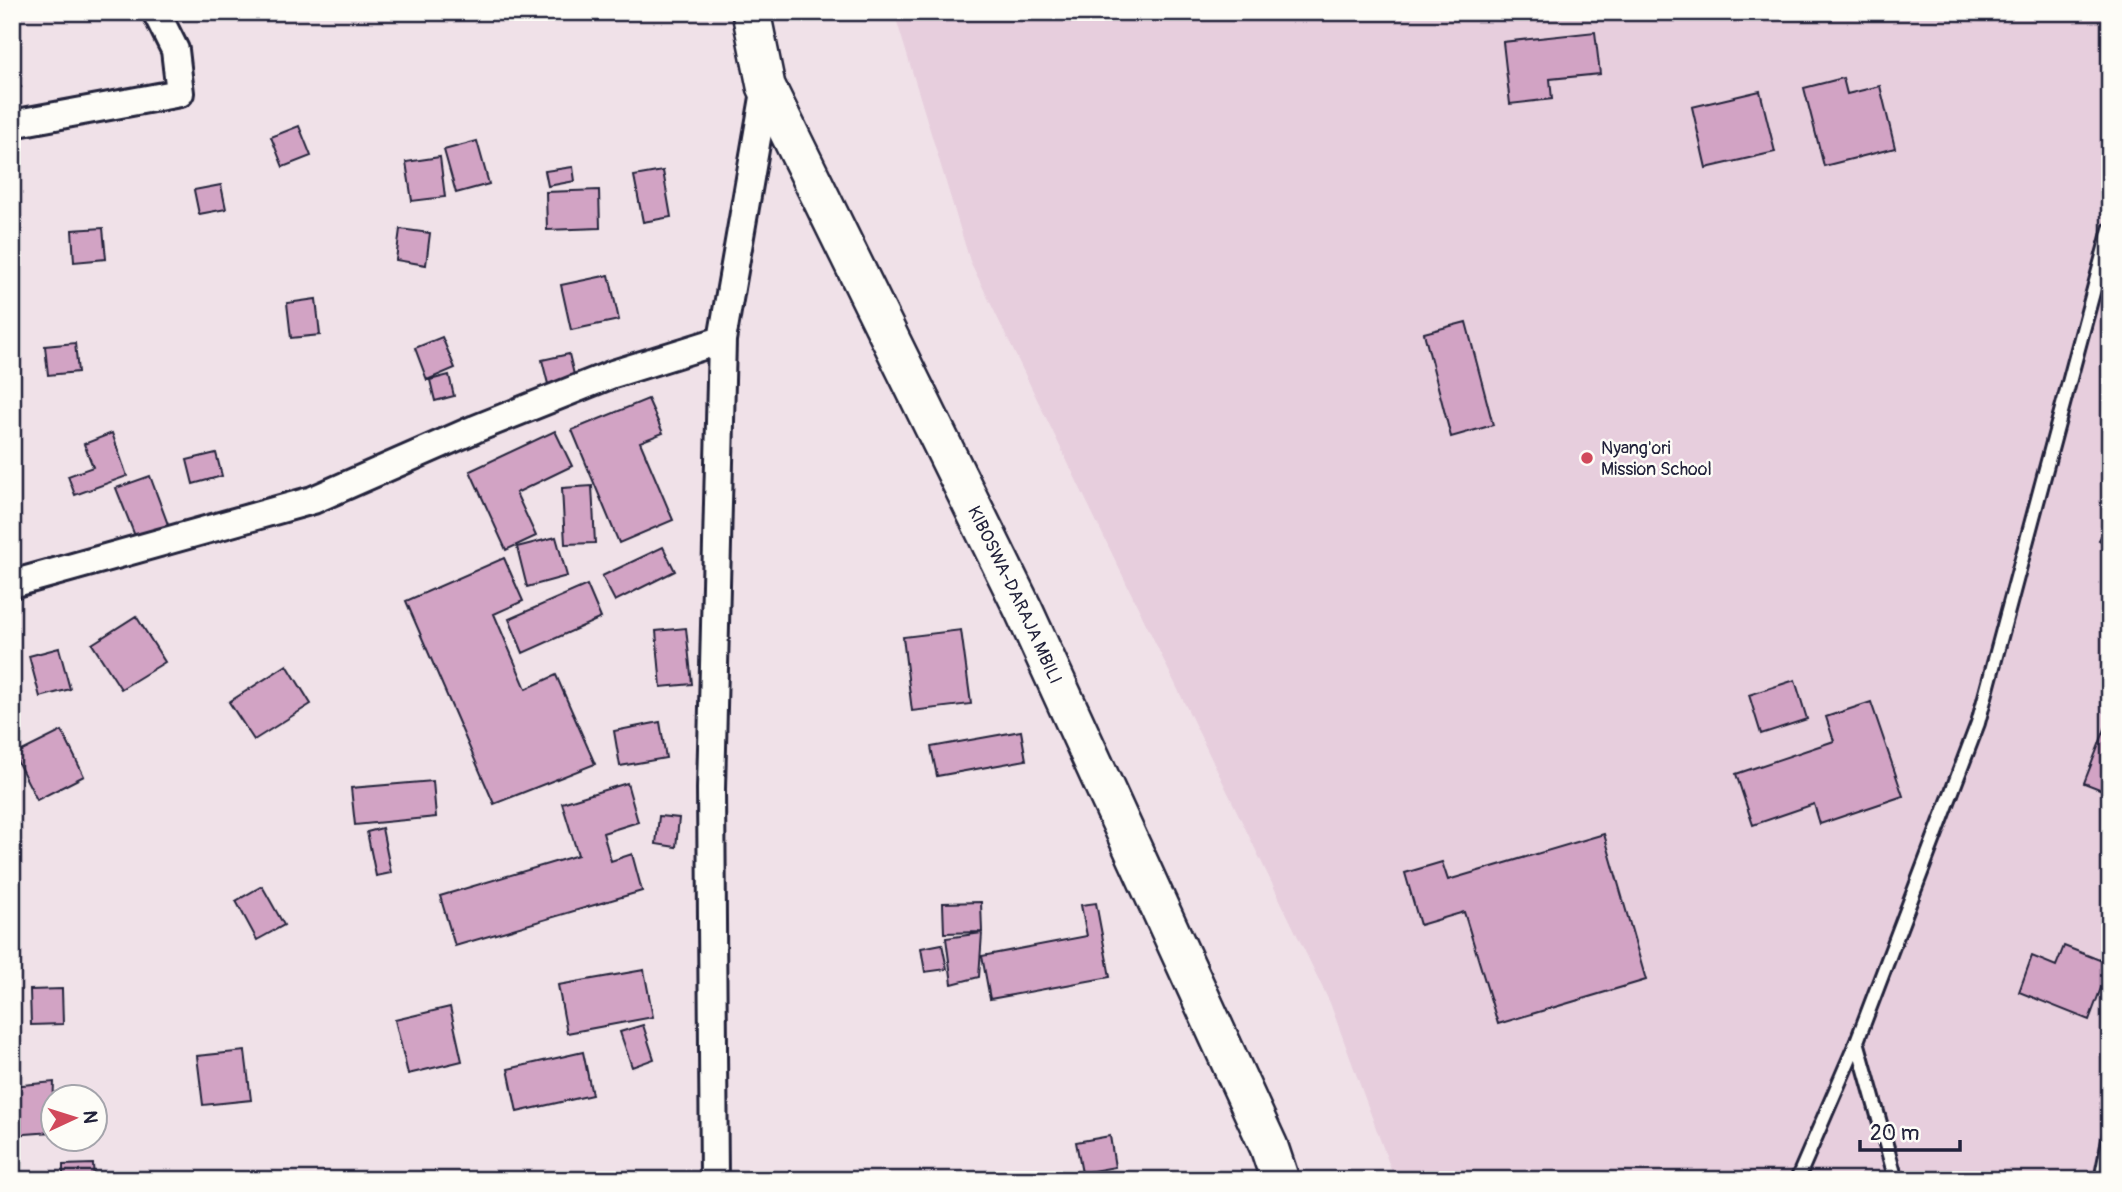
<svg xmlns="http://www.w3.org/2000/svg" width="2122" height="1192" viewBox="0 0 2122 1192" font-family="Pangolin,sans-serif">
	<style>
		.built { fill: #e7cedd }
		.building { fill: #d2a3c4; stroke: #22223b; stroke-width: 2 }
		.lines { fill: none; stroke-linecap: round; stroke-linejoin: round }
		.service-casing { stroke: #22223b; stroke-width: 18 }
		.minor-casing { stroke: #22223b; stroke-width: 32 }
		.secondary-casing { stroke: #22223b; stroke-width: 42 }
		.service { stroke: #fdfcf7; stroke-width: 12 }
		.minor { stroke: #fdfcf7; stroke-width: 26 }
		.secondary { stroke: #fdfcf7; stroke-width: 37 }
		.poi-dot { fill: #d1495b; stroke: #fdfcf7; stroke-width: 2.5 }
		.labels { text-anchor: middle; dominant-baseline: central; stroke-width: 5; stroke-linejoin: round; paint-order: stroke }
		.poi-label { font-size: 18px; fill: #22223b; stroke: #fdfcf7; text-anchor: start }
		.street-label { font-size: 18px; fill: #22223b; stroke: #fdfcf7 }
	</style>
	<rect width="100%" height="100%" fill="#f0e1e8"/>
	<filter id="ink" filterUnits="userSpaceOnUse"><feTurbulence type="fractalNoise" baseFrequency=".0143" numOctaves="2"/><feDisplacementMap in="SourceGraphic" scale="14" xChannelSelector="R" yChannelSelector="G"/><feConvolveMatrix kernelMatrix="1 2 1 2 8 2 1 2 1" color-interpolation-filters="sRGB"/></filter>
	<g filter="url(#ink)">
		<!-- built -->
		<path class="built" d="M894,12H2110V1180H1395L1330,1003L970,261Z"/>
		<!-- building -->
		<path class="building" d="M1595,32L1600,74L1550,79L1552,99L1510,104L1503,42Z
			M12,71L21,87L12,92Z
			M1843,78L1847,94L1880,86L1895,148L1824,166L1804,88Z
			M1760,91L1775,152L1706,168L1692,107Z
			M299,126L311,156L283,167L271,137Z
			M477,141L489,184L456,193L444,150Z
			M440,157L445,197L412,201L406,162Z
			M573,167L575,181L548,186L545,171Z
			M663,171L671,217L643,222L634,176Z
			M221,185L226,209L199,214L194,190Z
			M599,190L600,228L547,230L546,192Z
			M103,228L106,259L74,262L72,230Z
			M400,229L430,233L426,265L396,260Z
			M609,275L619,320L571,330L561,285Z
			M316,299L320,335L291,338L287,303Z
			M1466,322L1493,425L1451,437L1424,333Z
			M442,337L455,368L427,380L415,348Z
			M75,343L78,372L48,375L45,346Z
			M569,354L576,383L549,388L542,360Z
			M449,375L454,396L435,401L430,380Z
			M648,399L663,433L640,442L673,520L619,543L572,430Z
			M555,431L572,466L516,493L536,536L506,550L470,471Z
			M112,433L127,476L75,495L68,476L93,467L84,444Z
			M216,453L222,476L193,484L187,460Z
			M150,476L170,530L137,541L116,488Z
			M592,486L595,543L565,544L562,488Z
			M2110,522V547L2099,540Z
			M556,537L567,576L527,587L517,547Z
			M663,547L675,571L615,601L602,576Z
			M504,558L523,601L494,614L526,689L556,675L595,764L494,804L406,601Z
			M587,585L601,618L523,653L509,619Z
			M136,616L165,662L121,689L92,644Z
			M686,628L692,684L661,687L656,631Z
			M961,630L971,704L912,711L903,637Z
			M59,648L70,689L40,697L29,656Z
			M287,665L311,704L254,740L229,702Z
			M1795,680L1807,719L1761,734L1749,695Z
			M1871,702L1903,796L1820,824L1814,804L1753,825L1736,774L1834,741L1826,717Z
			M2110,716V793L2084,783Z
			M660,722L666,758L620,766L614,731Z
			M62,731L84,776L37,800L14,755Z
			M1021,731L1026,760L937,776L931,747Z
			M433,781L436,817L355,825L351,788Z
			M627,783L638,822L603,833L611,861L632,854L642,891L455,946L440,896L578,855L562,803Z
			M659,816L679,818L676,847L656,844Z
			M382,828L391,873L376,876L367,832Z
			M1604,834L1646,980L1498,1024L1464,912L1420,925L1405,873L1442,862L1448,880Z
			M262,886L284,925L257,940L236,901Z
			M981,902L982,932L944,933L943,903Z
			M1096,903L1110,977L990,999L982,956L1087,936L1081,905Z
			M982,933L979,977L952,984L946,938Z
			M942,944L947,969L925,972L921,948Z
			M2064,946L2110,964L2089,1020L2019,992L2032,956L2056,966Z
			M644,970L653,1017L567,1033L558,985Z
			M62,989L63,1024L31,1025L30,990Z
			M450,1007L462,1061L408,1074L395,1020Z
			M643,1025L654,1059L632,1067L620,1032Z
			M245,1051L251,1100L203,1105L197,1056Z
			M583,1052L592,1095L517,1112L508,1069Z
			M54,1082L52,1132L12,1135V1086Z
			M1110,1136L1115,1167L1082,1173L1076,1142Z
			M93,1164L94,1180H63V1165Z"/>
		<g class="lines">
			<!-- service casing -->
			<g class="service-casing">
				<path id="service" d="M1857,1041L1896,1180
					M1797,1180L1857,1041L1978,723L2110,229
					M2101,1180L2110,1135"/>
			</g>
			<!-- minor casing -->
			<g class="minor-casing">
				<path id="minor" d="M12,124L180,93L175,50L156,12
					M12,584L313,500L475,429L613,374L722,340
					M714,1180L711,789L722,340L766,86"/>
			</g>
			<!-- secondary casing -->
			<g class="secondary-casing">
				<g id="secondary">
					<path id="s1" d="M751,12L766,86L1024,611L1269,1147L1280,1180"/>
				</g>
			</g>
			<!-- service -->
			<use href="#service" class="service"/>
			<!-- minor -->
			<use href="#minor" class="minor"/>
			<!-- secondary -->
			<use href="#secondary" class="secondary"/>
		</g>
	</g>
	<!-- markers -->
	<circle class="poi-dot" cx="1587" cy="458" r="7"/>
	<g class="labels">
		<!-- poi labels -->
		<g class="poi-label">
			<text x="1601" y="448">Nyang'ori<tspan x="1601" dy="21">Mission School</tspan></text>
		</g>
		<!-- street labels -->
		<g class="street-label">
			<text stroke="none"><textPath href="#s1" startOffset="642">KIBOSWA-DARAJA MBILI</textPath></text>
		</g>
	</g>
	<!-- margin -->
	<rect width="2122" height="1192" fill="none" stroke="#fdfcf7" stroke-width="42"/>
	<rect x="21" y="21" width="2080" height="1150" fill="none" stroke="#22223b" stroke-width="2.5" filter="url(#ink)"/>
	<!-- north arrow -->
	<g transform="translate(74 1118) rotate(86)"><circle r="33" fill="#fdfcf7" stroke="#a5a5ac" stroke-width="2"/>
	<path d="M0-5L12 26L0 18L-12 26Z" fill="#d1495b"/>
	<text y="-10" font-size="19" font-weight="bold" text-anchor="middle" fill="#22223b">N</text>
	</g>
	<!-- scale -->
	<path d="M1860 1140v10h100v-10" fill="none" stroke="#22223b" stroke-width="3.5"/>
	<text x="1870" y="1140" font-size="21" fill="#22223b" stroke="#fdfcf7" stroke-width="5" paint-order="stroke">20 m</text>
</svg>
